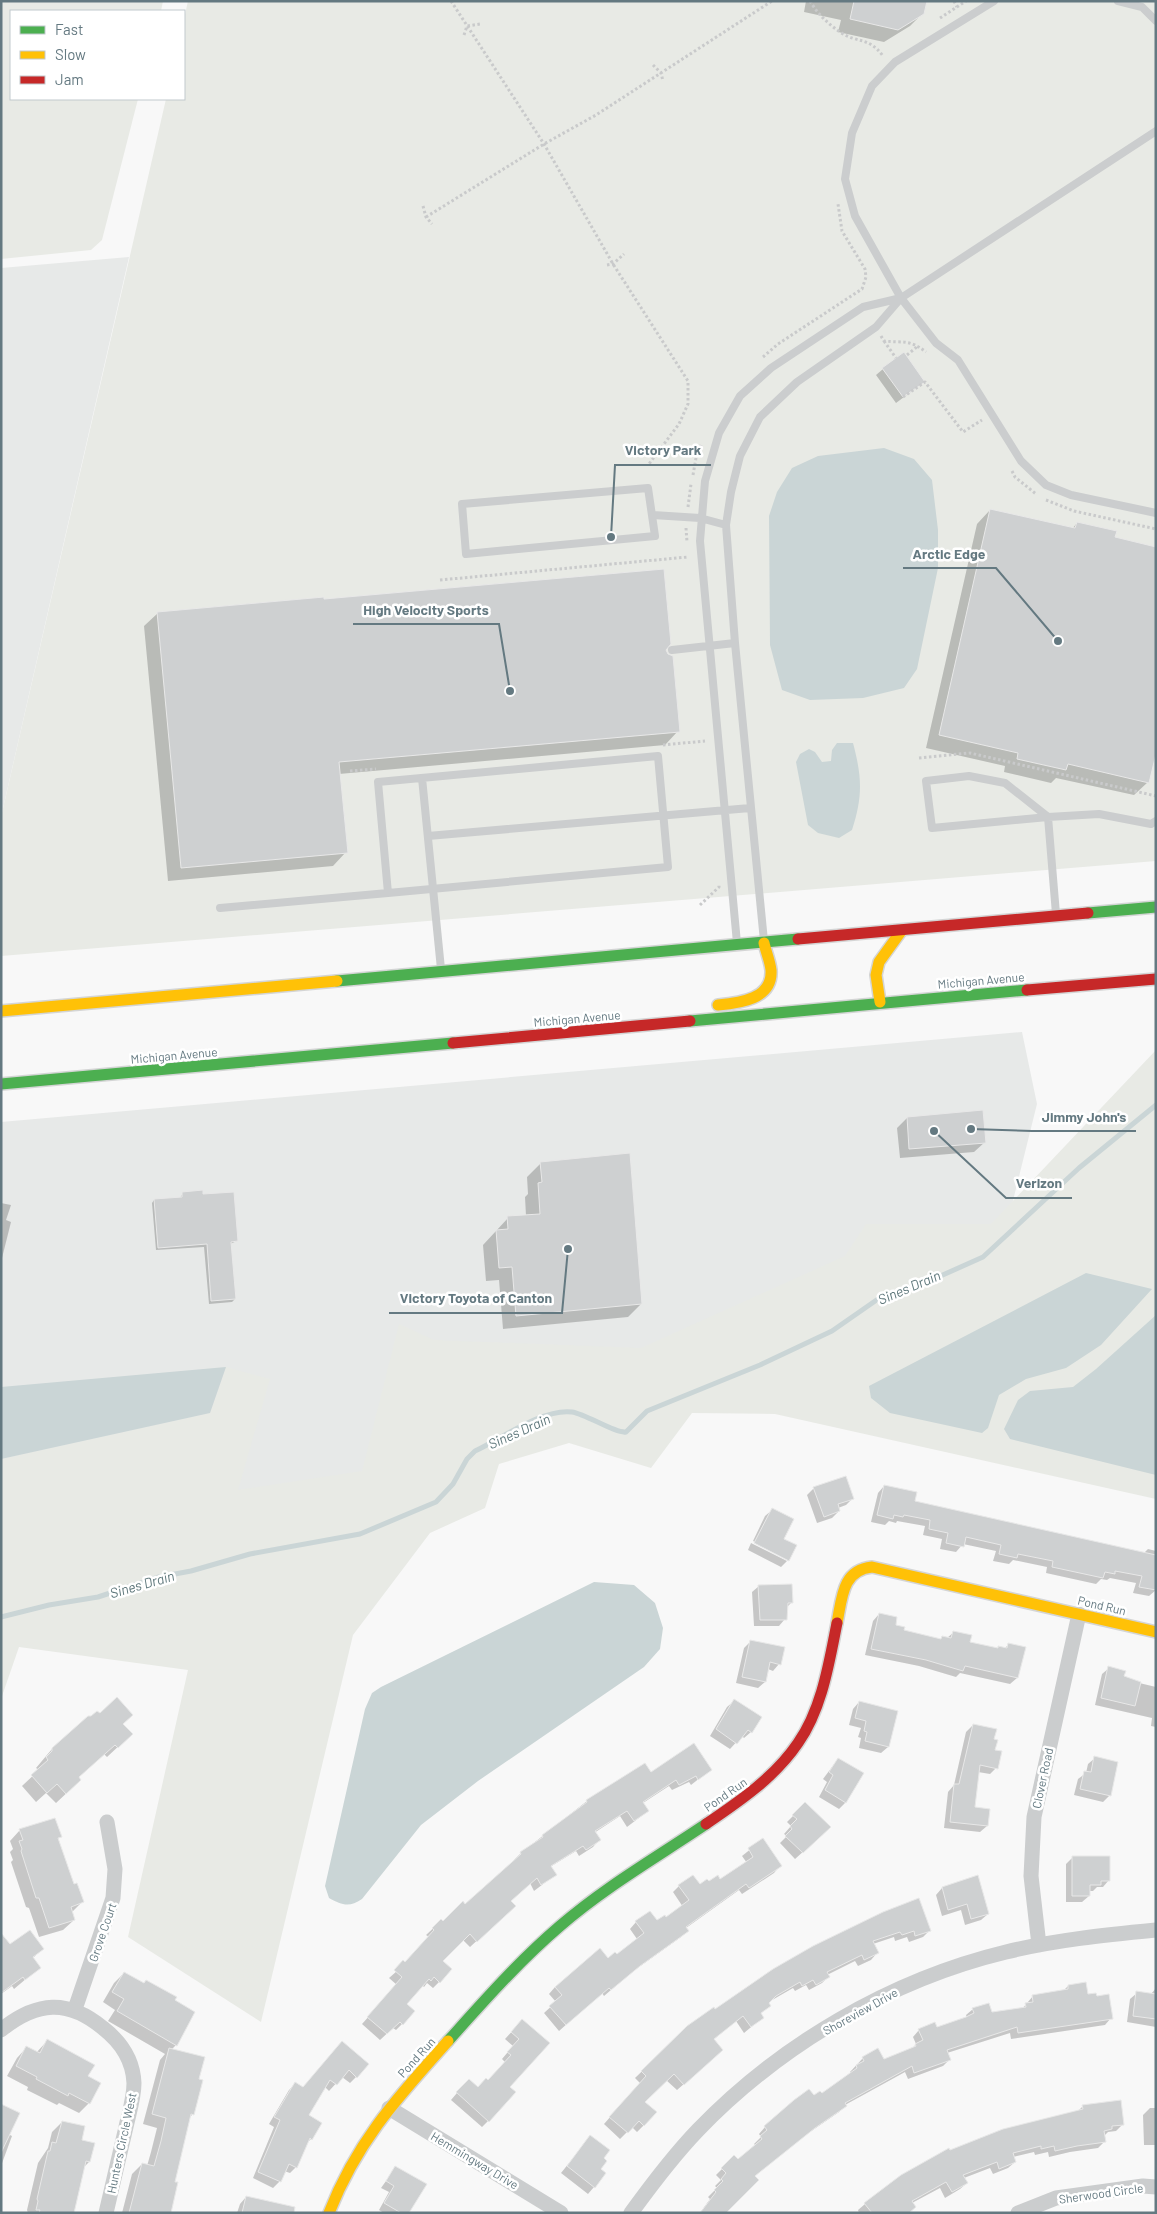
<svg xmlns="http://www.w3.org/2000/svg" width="1157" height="2214" viewBox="0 0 1157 2214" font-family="Barlow,sans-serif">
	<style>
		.built { fill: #e7e9e8 }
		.green { fill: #e8eae5 }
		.water { fill: #cad5d6 }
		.shadow { fill: #0003 }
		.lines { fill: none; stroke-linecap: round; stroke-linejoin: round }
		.stream { stroke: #cad5d6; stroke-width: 5 }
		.building { fill: #ced0d1; stroke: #e8e8e8 }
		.fast-casing { stroke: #d4d5d5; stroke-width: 14 }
		.slow-casing { stroke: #d4d5d5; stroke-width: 14 }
		.jam-casing { stroke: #d4d5d5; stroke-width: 14 }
		.path { stroke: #c9cacb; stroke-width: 3; stroke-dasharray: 2.5 2.5; stroke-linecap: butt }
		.lane { stroke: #cbcdce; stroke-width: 8 }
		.street { stroke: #cbcdce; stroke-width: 15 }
		.fast { stroke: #4caf50; stroke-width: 11 }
		.slow { stroke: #ffc107; stroke-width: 11 }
		.jam { stroke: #c62828; stroke-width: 11 }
		.labels { text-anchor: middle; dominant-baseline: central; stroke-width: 5; stroke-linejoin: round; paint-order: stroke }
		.street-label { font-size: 12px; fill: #647981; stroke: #fff }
		.water-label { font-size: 14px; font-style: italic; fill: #5f787c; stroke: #fff }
		.leader { fill: none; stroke: #647981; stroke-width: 2 }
		.callout-dot { fill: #647981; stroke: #fff; stroke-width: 2 }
		.callout-label { font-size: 14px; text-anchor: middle; font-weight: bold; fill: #647981; stroke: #fff; stroke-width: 5; stroke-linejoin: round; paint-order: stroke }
	</style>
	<rect width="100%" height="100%" fill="#f8f8f8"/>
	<!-- built -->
	<path class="built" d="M129,257L1,817V268Z
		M1022,1032L1037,1104L1003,1241L395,1493L1,1553V1122Z"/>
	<!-- green -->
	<path class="green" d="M1,1H163L161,11H11V99H138L102,240L91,250L1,259Z
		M188,1H1156V861L1,956V817L166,99H184V19Z
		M1156,1050V1499L775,1414L692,1413L651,1468L569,1443L499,1464L485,1508L430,1533L353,1635L261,2022L128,1937L188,1670L19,1647L1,1699V1459L210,1413L226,1367L270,1379L238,1490L362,1471L399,1324L434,1340L641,1348L845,1256L866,1224H991Z"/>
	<!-- water -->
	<path class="water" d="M884,448L914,459L932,480L938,530V568L917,669L904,688L863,698L810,700L782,690L770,645L769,516L777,492L792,468L818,456Z
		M837,743H853C862,777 863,796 852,830L839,838L818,833L808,825L796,762L800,754L809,749L815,752L822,762L831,761L832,750Z
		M1086,1273L1152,1289L1101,1345L1066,1368L1026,1379L999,1395L988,1428L982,1433L890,1413L871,1398L869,1386Z
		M1156,1315V1475L1010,1439L1004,1429L1018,1400L1030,1391L1073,1387L1096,1369Z
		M226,1367L210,1413L1,1459V1387Z
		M594,1582L634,1585L655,1603L663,1628L660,1649L644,1667L478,1781L421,1825L362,1899C349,1908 342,1905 329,1898L325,1886L365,1709L372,1693L381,1687Z"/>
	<!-- shadow -->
	<path class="shadow" d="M806,1H926L923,13L910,26L884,42L838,32L841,20L804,12Z
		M883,369L924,382L896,403L876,375Z
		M990,510L1072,529L1077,523L1114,538L1148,782L1134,795L1056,778L1051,783L1004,772L1005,766L926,748L977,524Z
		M323,600L665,650L678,731L665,745L339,774L346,852L333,866L168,881L144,626L158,613Z
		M907,1118L985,1142L974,1152L900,1158L897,1128Z
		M540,1164L641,1304L628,1317L503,1329L499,1280L486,1281L483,1245L508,1218L526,1216L525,1197L528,1194L527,1177Z
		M183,1193L237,1241L230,1244L235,1299L232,1302L209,1304L204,1247L156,1250L152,1203L154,1200L180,1198Z
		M1,1203L11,1205L6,1220L11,1222L1,1262Z
		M884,1486L913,1502L1144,1553L1148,1549L1156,1551V1590L1149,1596L1133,1593L1136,1583L1110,1578L1107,1580L1101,1579L1096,1584L1046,1573L1047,1567L1013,1560L1009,1564L993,1561L996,1551L963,1544L956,1552L940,1549L942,1539L923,1535L925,1526L897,1521L896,1523L889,1521L885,1525L871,1522L878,1493Z
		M814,1488L853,1498L846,1505L838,1508L839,1511L832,1518L817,1523L807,1495Z
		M772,1510L788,1560L787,1561V1559L753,1541L765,1516Z
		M751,1543L787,1561L781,1567L748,1550Z
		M759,1586L792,1602L787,1607L785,1619L779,1626H754L752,1592Z
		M879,1614L903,1631L940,1640L942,1637L947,1638L954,1632L969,1643L997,1649L999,1647L1004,1649L1009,1644L1024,1648L1017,1678L1010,1684L960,1673L956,1677L919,1666L865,1655L873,1621Z
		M751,1641L779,1664L773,1671L768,1669L765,1682L758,1688L736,1683L744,1648Z
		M1109,1668L1131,1681L1156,1687V1727L1151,1726L1152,1718L1095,1705L1102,1674Z
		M734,1701L751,1732L744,1738L742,1736L730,1749L710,1736L727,1707Z
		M859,1702L897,1711L888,1747L881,1753L859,1748L861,1738L858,1737L861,1728L849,1725L853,1709Z
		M973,1725L994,1751L996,1768L990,1774L978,1772L974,1808L987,1826L980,1832L944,1828L948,1792L954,1785L966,1732Z
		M121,1744L107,1757L104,1754L78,1778L70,1790L56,1803L46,1793L36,1802L22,1786L39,1770L36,1768L52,1749Z
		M1095,1758L1110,1795L1103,1802L1074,1795L1078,1779L1086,1773L1088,1764Z
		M838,1759L862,1774L845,1803L839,1809L819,1797L827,1782L823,1779Z
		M710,1770L691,1785L689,1782L672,1790L669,1786L643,1803L648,1811L627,1827L620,1816L594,1833L599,1840L593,1847L579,1856L576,1851L550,1867L555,1875L534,1891L530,1883L509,1901L507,1913L470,1947L463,1940L441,1961L439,1982L433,1988L427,1983L424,1987L422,1985L405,2004L402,2024L396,2030L393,2028L380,2040L362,2024L397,1985L389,1978L405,1964L429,1937L426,1935L441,1921L443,1923L465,1906L515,1861L514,1860L521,1853L587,1801L651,1774Z
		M805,1804L823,1834L795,1859L780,1843L787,1836L784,1834L791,1826L787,1822Z
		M20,1830L60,1837L57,1840L73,1886L82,1902L71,1913L74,1920L63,1930L39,1937L29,1908L26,1907L11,1862L13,1860L10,1852L13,1849L10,1841Z
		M762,1840L780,1866L774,1873L742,1894L739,1890L686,1928L687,1930L681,1937L632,1972L604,1996L602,1993L559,2031L544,2013L556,2002L549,1994L555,1987L617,1956L637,1939L630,1929L636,1922H657L666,1919L683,1907L673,1892L679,1886H699L720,1880L747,1863L742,1856Z
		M1073,1857L1109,1880L1103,1887H1097L1093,1891H1089V1896L1082,1902H1066V1864Z
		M942,1888L988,1914L981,1920L965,1925L961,1910L942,1916L936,1895Z
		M883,1913L929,1931L923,1937L909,1942L907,1937L895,1941L894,1937L873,1944L877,1953L871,1960L858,1966L855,1961L827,1975L828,1977L822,1983L809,1990L806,1985L795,1991L793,1988L767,2003L769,2006L760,2014L762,2018L744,2033L736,2021L713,2040L715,2057L677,2090L666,2080L643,2102L644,2125L637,2132L632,2127L620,2139L604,2124L640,2083L635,2078L688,2027Z
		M10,1946L42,1949L32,1959L39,1968L14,1989L12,1986L1,1994V1948Z
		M124,1973L173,2001L176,2045L171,2050L198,2080L193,2114L189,2118L174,2183L170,2213H122L132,2174L142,2164L147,2166L151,2152L157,2128L143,2124L160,2060L165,2054L108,2021L115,2010L103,2002L114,1983Z
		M1068,1986L1087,1995L1111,2018L1105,2025L1011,2039L1010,2033L947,2053L949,2060L943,2066L908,2079L905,2072L845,2105L839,2112L807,2134L754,2176L724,2213H700L710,2199L708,2197L717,2188L715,2186L721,2180L716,2175L734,2157L738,2160L756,2146L754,2144L761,2137L759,2134L765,2127L813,2097L822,2095L851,2074L850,2072L863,2058L883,2061L912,2049L916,2044L913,2037L919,2030L936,2028L967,2018L966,2015L973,2009L991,2014L1022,2009L1033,1996L1063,1991Z
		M1156,1988V2027L1127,2022L1130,1999L1137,1993L1151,1994Z
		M516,2027L548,2043L509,2087L488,2121L482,2127L451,2100L462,2087L477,2088L488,2081L505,2062L502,2059L513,2046L505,2039Z
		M47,2041L87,2077L89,2103L79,2113L59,2103L57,2105L27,2090L28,2087L7,2076L17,2058L27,2047L36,2053Z
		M336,2049L356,2077L350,2083L342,2077L329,2091L325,2087L307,2116L311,2139L307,2143L296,2167L290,2173L284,2171L280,2181L273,2188L253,2178L274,2127L269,2124L289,2090L295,2084L303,2088Z
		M1,2106L8,2134L12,2136L1,2166Z
		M1083,2106L1123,2124L1116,2131L1108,2132L1104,2136V2142L1098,2148L1070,2152L1049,2157L1048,2152L1035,2155L1034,2152L1013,2157L1015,2162L1008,2168L993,2174L990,2168L964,2178L967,2183L960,2189L945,2198L940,2188L912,2203L909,2213H859L858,2210L865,2204L949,2151L1078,2111Z
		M1150,2108H1156V2145H1144L1143,2115Z
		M62,2122L80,2141L89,2162L84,2167L73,2213H28L27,2210L38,2163L48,2148L52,2132Z
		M590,2137L599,2170L594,2187L588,2194L561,2173Z
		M396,2167L407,2213H384L379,2210L389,2192L381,2188Z
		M246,2197L268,2213H237L240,2204Z"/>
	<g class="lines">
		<!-- stream -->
		<path class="stream" d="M1,1617L49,1605L98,1597L159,1577L191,1571L250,1554L360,1534L436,1502L453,1484L467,1459L475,1451C501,1439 543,1408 572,1412C586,1414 616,1434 626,1432L647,1411L760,1365L832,1331L878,1299L936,1278L983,1257L1079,1168L1156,1105"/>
	</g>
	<!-- building -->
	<path class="building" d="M854,1H927L924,14L898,30L850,19Z
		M904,352L925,382L903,397L882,368Z
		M990,509L1075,528L1077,522L1117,531L1115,537L1156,547V754L1149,783L1068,764L1066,770L1017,759L1018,753L939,735Z
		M664,569L671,644L666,650L668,654L673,656L680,732L339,762L348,853L181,868L157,612L324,597V599Z
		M983,1110L986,1143L909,1149L907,1117Z
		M630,1153L642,1304L516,1316L512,1267L499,1268L496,1230L508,1229L507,1216L540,1214L538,1183L542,1182L540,1162Z
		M203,1190V1194L234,1192L238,1241L231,1242L236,1299L211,1301L207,1244L158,1248L154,1199L182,1197V1192Z
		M846,1476L854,1499L838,1504L840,1511L824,1517L813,1487Z
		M884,1485L917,1492L915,1501L1156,1555V1590L1139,1587L1142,1576L1115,1571V1574L1105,1572L1103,1578L1052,1567L1053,1561L1018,1554L1017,1558L999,1554L1001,1545L966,1537L964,1547L946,1543L948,1533L929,1529L930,1520L904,1515L903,1517L894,1515L893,1519L877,1515Z
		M772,1508L794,1519L784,1539L797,1545L789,1561L754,1543Z
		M792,1584L793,1603H788L787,1620H760L758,1585Z
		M879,1613L897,1617L896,1625L905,1627L904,1630L941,1639L942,1636L951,1638L953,1631L972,1635L970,1642L998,1648V1646L1007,1648L1008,1643L1026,1647L1018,1678L965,1666L963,1671L926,1660L871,1649Z
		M750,1640L785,1647L781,1665L770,1662L766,1682L742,1677Z
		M1108,1666L1126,1671L1124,1676L1141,1682L1135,1706L1101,1698Z
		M117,1697L133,1715L123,1724L133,1734L118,1748L115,1745L79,1777L81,1780L66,1794L57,1784L47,1793L31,1775L48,1760L46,1757L52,1751V1748L88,1716H91L97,1711L100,1713Z
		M734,1699L762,1717L752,1733L748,1730L737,1744L716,1729Z
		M859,1701L898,1711L889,1747L865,1741L867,1732L864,1731L866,1721L855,1718Z
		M973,1724L997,1729L994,1739L998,1740L995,1750L1002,1751L998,1769L980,1765L975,1807L990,1809L988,1826L950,1822L954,1784H959Z
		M694,1743L712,1770L698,1780L696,1776L679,1785L676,1780L643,1802L649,1811L634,1821L627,1811L595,1831L601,1840L586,1850L583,1846L551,1866L557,1875L541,1885L537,1878L511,1901L516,1906L477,1942L470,1934L443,1961L452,1969L440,1983L434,1977L431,1981L429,1979L407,2004L415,2011L403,2025L400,2022L387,2034L367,2017L402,1977L394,1970L403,1960L405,1962L434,1930L432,1928L441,1919L443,1921L463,1901L465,1904L521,1854L520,1852L543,1837L542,1835L587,1802L586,1800L645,1763L651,1772Z
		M1094,1756L1118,1762L1111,1796L1080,1789L1084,1771L1091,1772Z
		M838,1758L864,1773L846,1803L825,1790L833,1775L829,1772Z
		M805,1802L831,1827L803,1853L785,1836L792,1829L790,1826L797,1819L792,1815Z
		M55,1818L62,1837L58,1838L74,1884L77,1883L84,1902L71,1907L75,1920L49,1928L39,1898H36L21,1851L22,1849L19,1841L23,1840L19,1829Z
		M763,1838L782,1866L749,1888L746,1884L686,1927L689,1931L640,1966L611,1990L609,1988L566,2025L549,2006L562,1995L555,1987L600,1948L608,1958L615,1952L617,1954L644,1933L635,1921L650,1911L657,1920L665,1915L666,1917L689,1900L678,1885L693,1875L700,1884L707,1879L709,1881L718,1875L720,1879L753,1857L748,1848Z
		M1072,1856H1110V1881H1101V1885H1090V1896H1072Z
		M978,1875L989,1914L971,1919L967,1904L948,1910L942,1887Z
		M919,1898L931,1931L915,1936L914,1931L902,1935L900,1932L873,1941L879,1953L864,1960L862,1955L827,1972L830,1977L816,1985L813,1980L802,1986L800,1982L776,1996L769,2003L771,2006L761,2013L764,2018L751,2027L743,2016L714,2039L723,2050L684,2085L674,2074L645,2102L657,2112L644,2126L639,2121L628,2133L609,2117L646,2076L641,2071L687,2026L714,2007L715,2009L773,1969L813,1946L883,1912Z
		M30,1930L44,1949L33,1957L41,1968L25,1980L23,1977L1,1993V1933L10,1944Z
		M124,1972L144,1983L146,1980L177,1997L175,2000L195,2012L177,2046L117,2011L124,1999L112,1992Z
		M1086,1982L1088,1994L1096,1993L1097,1996L1109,1994L1113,2019L1018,2033L1017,2027L947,2050L951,2060L914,2073L912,2066L845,2103L847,2106L815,2128L755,2176L759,2180L726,2213H700L716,2192L714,2190L723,2181L721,2179L726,2173L721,2168L734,2155L738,2159L762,2139L760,2136L767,2130L764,2126L794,2100L809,2089L814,2095L820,2091L822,2093L857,2068L856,2065L864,2061L862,2057L878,2048L884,2059L916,2046L915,2044L923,2040L918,2029L935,2022L937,2027L966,2017L974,2013L972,2008L989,2003L992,2012L1026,2007L1025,2003L1033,2002L1032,1995L1068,1989V1985Z
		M1136,1991L1156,1994V2019L1133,2016Z
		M522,2019L550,2043L510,2087L516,2092L489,2122L456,2092L469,2079L478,2087L486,2078L488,2080L511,2055L507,2052L519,2039L511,2032Z
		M47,2039L95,2065L88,2076L101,2083L90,2104L69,2093L68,2096L36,2079L37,2077L16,2066L26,2046L40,2053Z
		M342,2041L369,2064L357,2078L349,2070L337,2085L330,2080L309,2115L322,2123L312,2140L310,2138L297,2168L289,2164L281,2182L258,2172L280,2120L274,2117L295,2082L303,2087Z
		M169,2048L205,2057L199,2079L203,2080L194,2115L191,2114L175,2182H178L171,2213H129L142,2163L154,2166L161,2141L166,2118L152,2114Z
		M1121,2100L1124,2125L1112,2126V2129L1104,2131L1106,2142L1077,2146L1055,2151L1054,2146L1041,2149V2146L1013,2153L1016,2162L999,2169L997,2162L963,2175L968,2183L952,2192L946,2182L912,2201L916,2207L909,2213H872L864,2203L901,2175L949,2148L950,2150L1003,2129L1083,2109L1082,2105Z
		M1,2104L20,2113L1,2153Z
		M62,2121L85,2126L82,2140L95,2143L90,2162L86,2161L74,2213H39L40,2210H36L38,2201L37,2199L48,2151H50L52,2142L56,2143Z
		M590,2135L610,2150L604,2158L607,2161L601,2169L606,2173L595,2188L567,2166Z
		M395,2166L427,2184L409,2213H401L384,2203L394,2186L386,2181Z
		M246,2196L295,2207L294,2213H242Z"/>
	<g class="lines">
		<!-- fast casing -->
		<g class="fast-casing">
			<path id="fast" d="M1088,913L1156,907
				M337,981L798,939
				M690,1021L1027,990
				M1,1084L453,1043
				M448,2041C484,2001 519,1961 560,1926C605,1887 657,1857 706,1824"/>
		</g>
		<!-- slow casing -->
		<g class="slow-casing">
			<path id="slow" d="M880,1002L876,975L879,962L902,930
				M718,1005C740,1003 773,999 771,970C770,961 766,952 764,943
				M1,1011L337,981
				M837,1623C842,1598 842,1570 872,1567L1156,1632
				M329,2213C357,2141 398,2097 448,2041"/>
		</g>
		<!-- jam casing -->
		<g class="jam-casing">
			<path id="jam" d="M798,939L1088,913
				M1027,990L1156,979
				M453,1043L690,1021
				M706,1824C740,1801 775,1777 798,1743C822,1709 829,1663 837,1623"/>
		</g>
		<!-- path -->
		<path class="path" d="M451,1L544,144L613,264L688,381V404L679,424L649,464
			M810,1C817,13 828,24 840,32C858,44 868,36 883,56
			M954,1L957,7
			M940,18L966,1
			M464,35L467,26L480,24
			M653,65L661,73L663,81
			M423,206L426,217L432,224
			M426,217L544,144L596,115L772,1
			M607,265L613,264L624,254
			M881,336L884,341C903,343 909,339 926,352
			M884,341L896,358
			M907,355L918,346
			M763,357L778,344L862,289L866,277L865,269L842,231L838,204
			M903,397L925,382L963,432L982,420
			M1012,471L1015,477L1036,494
			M693,475L696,458L701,445
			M1046,500L1074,511L1156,529
			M688,507L691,484
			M686,528L687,542
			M440,580L688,557
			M663,745L705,741
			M919,758L970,753L1156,796
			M350,771L376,769
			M700,905L719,887V884"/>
		<!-- lane -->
		<path class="lane" d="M994,1L895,62L872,86L852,133L845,179L855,216L901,298L936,343L958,360L1021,461L1046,485L1071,495L1156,513
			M1118,1L1142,7L1156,21
			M648,488L655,536L466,554L462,504Z
			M653,515L700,518L726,525
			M672,650L735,643
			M658,756L668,867L388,893L378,782Z
			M969,776L1005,783L1048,817L932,828L926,781Z
			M422,778L441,969
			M428,836L750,808
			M220,908L388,893
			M1056,914L1048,817L1099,814L1151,824L1156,821
			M764,941L735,643L726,525L731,492L740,456L760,417L797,382L876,327L901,298L1156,131
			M737,943L700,541L705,481L719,433L740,396L771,368L863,307L901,298"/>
		<!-- street -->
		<path class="street" d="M1039,1945L1031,1876L1034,1817L1079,1614
			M75,2009L113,1898L115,1869L107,1822
			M1,2030C37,2001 68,1999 103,2028C121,2042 133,2060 134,2083C134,2098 129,2113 126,2127C119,2156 113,2184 106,2213
			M389,2108L561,2213
			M631,2213C652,2184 673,2156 698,2130C780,2045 890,1980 1006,1952C1055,1940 1105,1935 1156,1930
			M1018,2213L1056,2198L1143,2186L1156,2187"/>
		<!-- fast -->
		<use href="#fast" class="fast"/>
		<!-- slow -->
		<use href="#slow" class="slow"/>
		<!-- jam -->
		<use href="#jam" class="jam"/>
	</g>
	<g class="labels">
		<!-- street labels -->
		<g class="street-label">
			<text transform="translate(981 980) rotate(-5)">Michigan Avenue</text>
			<text transform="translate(577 1018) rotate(-5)">Michigan Avenue</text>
			<text transform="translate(174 1055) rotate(-5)">Michigan Avenue</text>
			<text transform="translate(1102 1605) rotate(13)">Pond Run</text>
			<text transform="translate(1042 1778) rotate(-78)">Clover Road</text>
			<text transform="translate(725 1794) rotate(-35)">Pond Run</text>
			<text transform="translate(102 1932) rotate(-71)">Grove Court</text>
			<text transform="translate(860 2011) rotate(-29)">Shoreview Drive</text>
			<text transform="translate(416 2057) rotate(-48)">Pond Run</text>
			<text transform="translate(121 2143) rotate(-78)">Hunters Circle West</text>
			<text transform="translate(475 2160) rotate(31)">Hemmingway Drive</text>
			<text transform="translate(1101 2193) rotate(-8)">Sherwood Circle</text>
		</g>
		<!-- water labels -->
		<g class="water-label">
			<text transform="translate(909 1287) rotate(-23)">Sines Drain</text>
			<text transform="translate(519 1431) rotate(-24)">Sines Drain</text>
			<text transform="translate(142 1584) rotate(-16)">Sines Drain</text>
		</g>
	</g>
	<!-- callouts -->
	<path class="leader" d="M611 537L615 465H711M1058 641L996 568H903M510 691L499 624H353M971 1129L1032 1131H1136M934 1131L1006 1198H1072M568 1249L562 1313H389"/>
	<g class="callout-dot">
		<circle cx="611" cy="537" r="5"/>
		<circle cx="1058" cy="641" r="5"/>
		<circle cx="510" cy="691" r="5"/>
		<circle cx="971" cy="1129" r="5"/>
		<circle cx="934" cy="1131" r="5"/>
		<circle cx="568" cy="1249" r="5"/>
	</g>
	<g class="callout-label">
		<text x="663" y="455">Victory Park</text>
		<text x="949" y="559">Arctic Edge</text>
		<text x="426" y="615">High Velocity Sports</text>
		<text x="1084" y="1122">Jimmy John's</text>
		<text x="1039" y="1188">Verizon</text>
		<text x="476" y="1303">Victory Toyota of Canton</text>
	</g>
	<!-- border -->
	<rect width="1157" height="2214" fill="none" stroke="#647981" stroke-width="5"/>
	<!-- legend -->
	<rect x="10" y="10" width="175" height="90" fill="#ffffff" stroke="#c1c9cd"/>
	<rect x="20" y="26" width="25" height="8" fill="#4caf50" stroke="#c1c9cd"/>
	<text x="55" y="35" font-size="15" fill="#647981">Fast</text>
	<rect x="20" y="51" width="25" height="8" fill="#ffc107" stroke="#c1c9cd"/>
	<text x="55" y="60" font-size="15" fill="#647981">Slow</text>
	<rect x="20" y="76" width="25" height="8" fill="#c62828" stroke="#c1c9cd"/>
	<text x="55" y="85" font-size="15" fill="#647981">Jam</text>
</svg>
